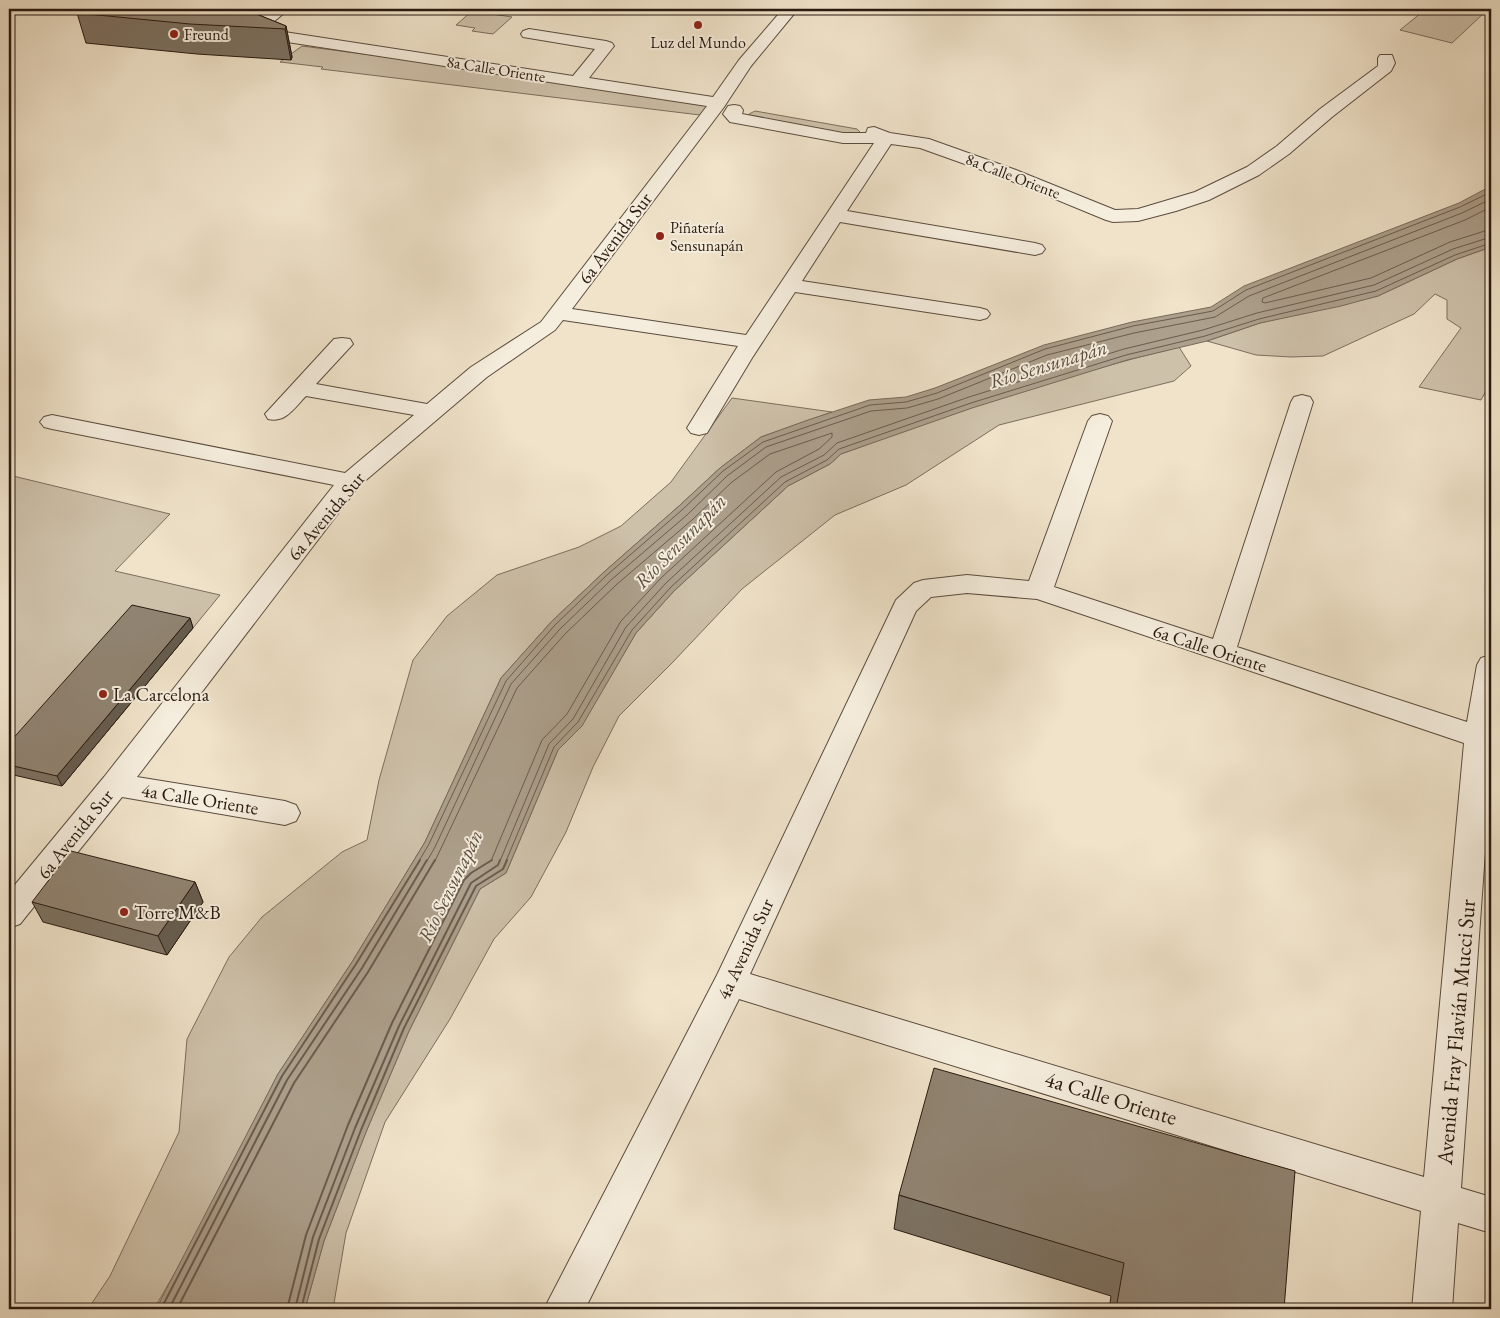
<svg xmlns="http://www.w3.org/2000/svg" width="1500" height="1318" viewBox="0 0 1500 1318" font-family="'EB Garamond',serif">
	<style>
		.green { fill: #cec1aa; stroke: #7c6e5d }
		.water { fill: #ac9f8b; stroke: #786a5a }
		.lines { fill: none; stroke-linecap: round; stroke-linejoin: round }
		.shore-far1 { stroke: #6a5c4e; stroke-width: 1 }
		.shore { stroke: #6a5c4e; stroke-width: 2 }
		.minor-casing { stroke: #5b4c3e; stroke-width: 2 }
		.minor { fill: #f5eddd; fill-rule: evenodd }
		.wall { fill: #7c7161; stroke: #291a10 }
		.shaded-wall { fill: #655c4f; stroke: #291a10 }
		.building { fill: #908371; stroke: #291a10 }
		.poi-dot { fill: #8f2418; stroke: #f5eddd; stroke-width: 2 }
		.labels { text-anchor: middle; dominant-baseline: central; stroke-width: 4; stroke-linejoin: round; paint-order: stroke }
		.far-poi-label { font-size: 16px; fill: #291a10; stroke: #f5eddd; text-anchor: start }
		.far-street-label { font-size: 16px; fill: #291a10; stroke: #f5eddd }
		.street-label { font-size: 19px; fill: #291a10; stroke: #f5eddd }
		.poi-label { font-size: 19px; fill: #291a10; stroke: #f5eddd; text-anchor: start }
		.water-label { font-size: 20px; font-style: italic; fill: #5d4f41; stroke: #f5eddd }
		.near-street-label { font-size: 22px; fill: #291a10; stroke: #f5eddd }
	</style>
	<rect width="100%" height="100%" fill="#f0e3ca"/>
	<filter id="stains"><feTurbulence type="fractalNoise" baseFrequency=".004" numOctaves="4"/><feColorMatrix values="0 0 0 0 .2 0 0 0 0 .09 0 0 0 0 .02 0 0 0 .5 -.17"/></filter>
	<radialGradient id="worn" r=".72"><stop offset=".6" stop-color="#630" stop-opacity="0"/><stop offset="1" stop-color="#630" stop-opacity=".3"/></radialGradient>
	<!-- green -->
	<path class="green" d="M1426,9H1464L1484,13L1452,43L1400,30Z
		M472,11L512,17L493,34L472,31L475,28L456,25Z
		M302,46L495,71L712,103L700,115L321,69L323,67L280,62Z
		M755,111L857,129L861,133L851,135L751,117L749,114Z
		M1491,247V382L1481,400L1419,387L1461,328L1447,319V300L1435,294L1414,314L1323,356L1291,357L1256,355L1207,341L1260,323L1378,296L1457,259Z
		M1179,347L1191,366L1174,381L999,425L906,485L835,515L742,589L672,663L619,716L593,767L566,832L531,897L494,939L450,1019L385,1122L346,1233L333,1309H305L324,1241L366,1132L409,1031L480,889L506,873L558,750L582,725L636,633L674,591L788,486L830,464L841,454C952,413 1064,375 1179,347Z
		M732,398L832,412L761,437L720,468L679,506L604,572L552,621L501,678L425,842L352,962L278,1074L191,1245L154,1309H88L110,1276L179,1132L187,1039L229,957L262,917L342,852L367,840L379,780L413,660L447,616L497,575L579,547L621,526L671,482Z
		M9,475L170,514L115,571L220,595L193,628L9,759Z"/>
	<!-- water -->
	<path class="water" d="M1491,186V247L1457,259L1378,296L1341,306L1260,323L1207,341L1127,360L972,408L841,454L830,464L788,486L674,591L636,633L582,726L558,750L506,873L480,889L409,1031L366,1132L324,1241L305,1309H156L278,1074L352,962L425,842L501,678L552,621L604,572L679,506L720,468L761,437L808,420L869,400L906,397L935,388L1044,345L1132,322L1211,307L1244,286L1459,203Z"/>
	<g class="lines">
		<!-- shore-far1 -->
		<path class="shore-far1" d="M1491,207L1465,220L1263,298L1262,302L1265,303L1371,278L1450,242L1491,229
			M419,861L429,844L506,681L555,625L607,575L682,510L723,471L763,442L870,405L906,402L937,393L1045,349L1133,326L1213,311L1246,290L1460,207L1491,192
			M427,861L435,847L511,684L560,629L611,580L687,515L727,476L766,447L871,411L907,408L938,399L1047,355L1134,333L1215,317L1249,296L1462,213L1491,199
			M435,861L517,688L565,634L616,585L692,520L732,482L770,454L832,433V437L819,449L776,472L661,578L621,621L567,714L542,740L491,861
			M500,861L549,744L573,719L626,627L666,583L781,477L824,455L837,443L969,397L1124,349L1203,330L1257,313L1374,285L1453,249L1491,237
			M506,861L554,747L578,722L632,630L671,587L785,482L827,460L839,449L971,403L1126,355L1205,336L1259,319L1376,291L1455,255L1491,243"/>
		<!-- shore -->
		<path class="shore" d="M161,1309L282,1076L356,964L420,860
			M169,1309L287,1080L362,968L427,860
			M177,1309L294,1083L368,972L435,860
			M287,1309L306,1235L348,1125L392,1023L464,880L471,873L492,860
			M295,1309L313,1237L355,1128L399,1026L471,883L498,865L500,860
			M301,1309L319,1239L361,1130L404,1028L476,886L503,869L507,860"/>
		<!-- minor casing -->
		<g class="minor-casing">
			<path id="minor" d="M271,9H289L271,24L272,27L278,31L573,76L595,49L523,37L521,34L523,31L529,29L606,41L612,43L614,46L589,78L713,97L739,60L783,9H798L751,66L724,107L572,309L746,335L874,143H843L730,122L723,114L728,106L734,105L740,106L743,110L742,114L843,133H866L868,128L874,127L890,133L929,139L1016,170L1115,210L1138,209L1195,192L1247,167L1277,146L1320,109L1378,66V58L1380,55H1392L1395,63L1391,71L1332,117L1289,154L1259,175L1209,200L1176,211L1138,221L1113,222L1106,220L1004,178L920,148L891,144L847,211L1035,243L1042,245L1045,249L1042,253L1035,255L840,222L802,281L980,308L987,310L990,314L987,318L980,320L795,292L752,358L707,433L699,435L691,433L687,428L738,346L563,320L555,330L487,377L359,486L137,777L285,801L296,805L300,813L296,821L285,825L122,797L20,924L9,928V892L104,777L334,485L52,429L44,427L40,422L44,417L52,415L345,473L414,415L306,396C294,408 286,423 268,419L265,414L334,339L342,338L350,339L353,344L316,384L427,404L471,367L541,322L707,106L274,40L259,33L255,24L262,15Z
				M1302,395L1310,397L1313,402L1237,647L1467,722L1477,665L1481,658L1491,655V768L1461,1188L1491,1197V1233L1458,1223L1452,1309H1412L1421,1211L739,999L585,1309H544L717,975L896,600L914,583L923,580L967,575L1029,581L1088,421L1092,416L1100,414L1108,416L1112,421L1054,587L1213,639L1291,402L1294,397ZM967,593L1037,599L1464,743L1424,1177L750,974L916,611L931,597Z"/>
		</g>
		<!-- minor -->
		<use href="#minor" class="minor"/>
	</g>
	<!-- wall -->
	<path class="wall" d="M83,9H261L254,13L286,26L292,57L291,60L197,54L86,43L77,13Z
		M190,618L193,628L62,786L9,774V743Z
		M195,882L203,902L167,955L43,922L32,902Z
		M899,1195L1284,1309H1109L1111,1296L894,1229Z"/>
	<!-- shaded-wall -->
	<path class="shaded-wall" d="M225,9H261L234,26Z
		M286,26L292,57L291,60L285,29Z
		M190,618L193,628L62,786L57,776Z
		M195,882L203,902L167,955L158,936Z"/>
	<!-- building -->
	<path class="building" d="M83,9H244L286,26L285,29L190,24L77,13Z
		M132,605L190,618L57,776L9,765V743Z
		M71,851L195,882L158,936L32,902Z
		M934,1068L1295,1171L1284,1309H1116L1124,1263L899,1195Z"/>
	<!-- markers -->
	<g class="poi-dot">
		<circle cx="698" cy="25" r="5"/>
		<circle cx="174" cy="34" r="5"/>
		<circle cx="660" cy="236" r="5"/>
		<circle cx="103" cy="694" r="5"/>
		<circle cx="124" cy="912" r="5"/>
	</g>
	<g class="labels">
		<!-- far-poi labels -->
		<g class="far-poi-label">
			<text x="184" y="34">Freund</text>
			<text x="698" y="42" text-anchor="middle">Luz del Mundo</text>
			<text x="670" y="227">Piñatería<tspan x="670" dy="18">Sensunapán</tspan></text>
		</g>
		<!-- far-street labels -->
		<g class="far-street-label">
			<text transform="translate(496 69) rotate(9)">8a Calle Oriente</text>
			<text transform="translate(1013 176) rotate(21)">8a Calle Oriente</text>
		</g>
		<!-- street labels -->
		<g class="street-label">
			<text transform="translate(615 238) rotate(-53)">6a Avenida Sur</text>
			<text transform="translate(326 516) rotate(-50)">6a Avenida Sur</text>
			<text transform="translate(1210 648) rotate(18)">6a Calle Oriente</text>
			<text transform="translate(200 799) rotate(9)">4a Calle Oriente</text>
			<text transform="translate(75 834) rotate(-51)">6a Avenida Sur</text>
			<text transform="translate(745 949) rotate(-65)">4a Avenida Sur</text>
		</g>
		<!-- poi labels -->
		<g class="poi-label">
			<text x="113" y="694">La Carcelona</text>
			<text x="134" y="912">Torre M&amp;B</text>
		</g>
		<!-- water labels -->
		<g class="water-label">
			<text transform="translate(1048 364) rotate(-17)">Río Sensunapán</text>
			<text transform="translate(680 541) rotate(-46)">Río Sensunapán</text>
			<text transform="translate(450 886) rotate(-64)">Río Sensunapán</text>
		</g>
		<!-- near-street labels -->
		<g class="near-street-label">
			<text transform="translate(1456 1032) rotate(-85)">Avenida Fray Flavián Mucci Sur</text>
			<text transform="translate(1111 1098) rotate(17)">4a Calle Oriente</text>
		</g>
	</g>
	<!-- margin -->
	<rect width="1500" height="1318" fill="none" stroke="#f0e3ca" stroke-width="30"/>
	<rect x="10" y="10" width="1480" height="1298" fill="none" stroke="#291a10" stroke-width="2.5"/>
	<rect x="15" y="15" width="1470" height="1288" fill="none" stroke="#291a10"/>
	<rect width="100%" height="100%" filter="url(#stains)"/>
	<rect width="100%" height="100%" fill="url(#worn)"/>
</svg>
